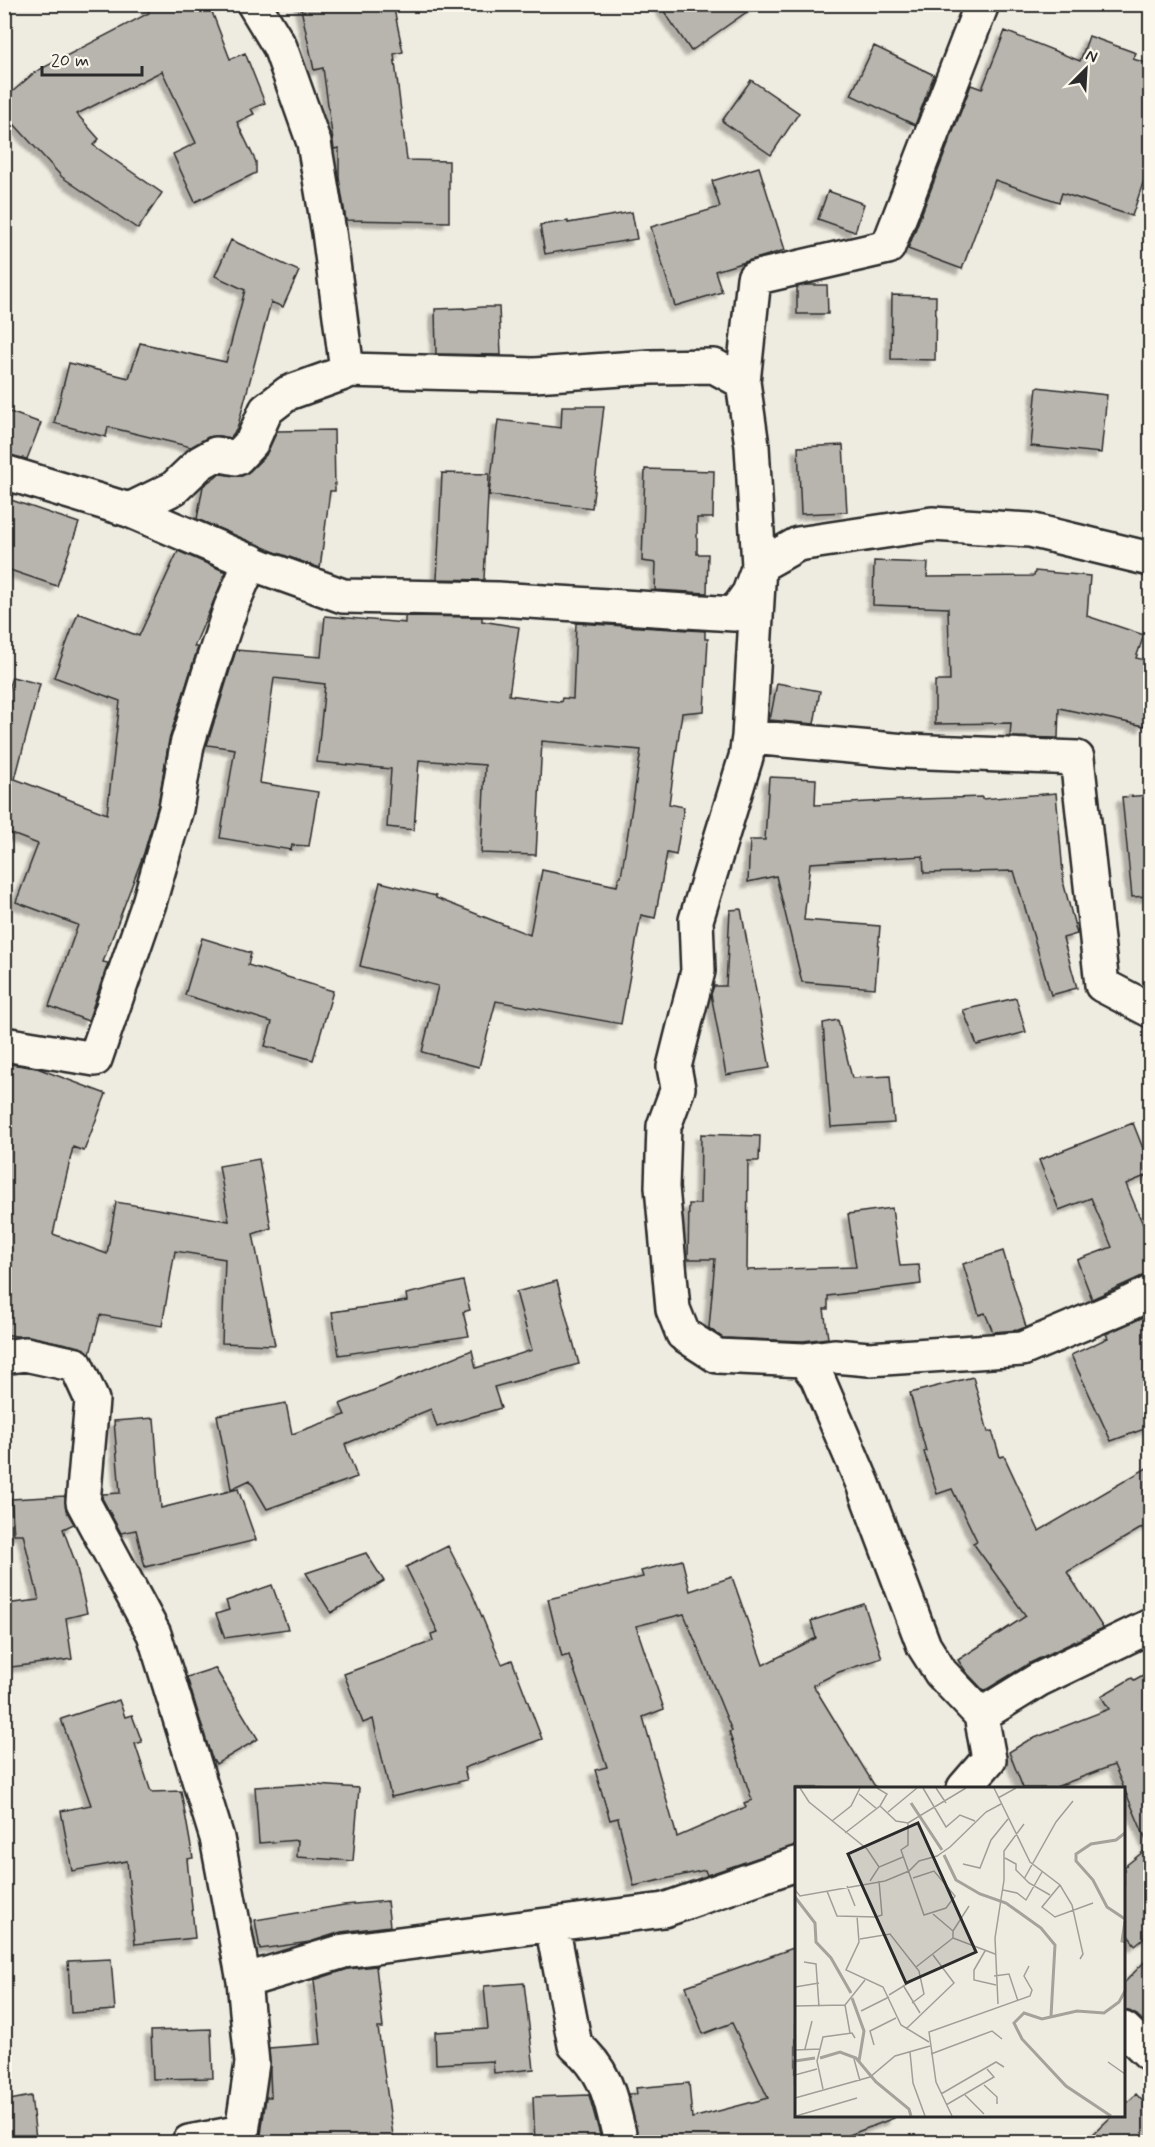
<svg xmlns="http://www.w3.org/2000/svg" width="1155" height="2147" viewBox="0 0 1155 2147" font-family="Mynerve,sans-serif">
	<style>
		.building { fill: #b8b5ae; stroke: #2b2b2b; stroke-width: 1.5; fill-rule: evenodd; filter: url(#shadow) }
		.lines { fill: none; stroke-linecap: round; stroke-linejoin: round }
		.street-casing { stroke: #2b2b2b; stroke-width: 38 }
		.street { stroke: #fbf7ec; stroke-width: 33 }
		.inset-river { fill: none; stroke: #a4a29a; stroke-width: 3 }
		.inset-road { fill: none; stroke: #a09e98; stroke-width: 1.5 }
		.view { fill: #2b2b2b; fill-opacity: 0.15; stroke: #2b2b2b; stroke-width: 3 }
		.inset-edge { fill: none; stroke: #2b2b2b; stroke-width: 3 }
	</style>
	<defs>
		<filter id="shadow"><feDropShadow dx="-5.5" dy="5.5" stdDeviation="1.5" flood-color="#0004"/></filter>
	</defs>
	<rect width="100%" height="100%" fill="#eeebe0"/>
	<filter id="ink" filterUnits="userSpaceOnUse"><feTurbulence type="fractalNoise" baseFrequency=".0167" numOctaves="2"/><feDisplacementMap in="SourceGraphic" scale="12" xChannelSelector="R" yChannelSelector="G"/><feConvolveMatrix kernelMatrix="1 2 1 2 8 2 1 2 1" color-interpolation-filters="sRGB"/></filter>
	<g filter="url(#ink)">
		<!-- building -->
		<path class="building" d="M146,4H209L230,59L245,53L265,103L251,109L254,114L237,122L256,162V173L195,202L173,154L196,143L162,71L77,114L99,139L93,145L162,193L138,229L62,177L4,113V99L35,72L149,13Z
			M300,4H393L403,52L394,54L407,160L449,161V222L346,220L339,178V148L334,149L323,68L314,70Z
			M659,4H758L691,51Z
			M1005,31L1080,61L1089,36L1136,53L1133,59L1150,64V162L1132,216L1062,193L1059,202L995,180L962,269L908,249L971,85L982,89Z
			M874,46L934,75L915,125L851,95Z
			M751,80L799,113L771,155L722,121Z
			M759,167L785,250L715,271L722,292L675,306L651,227L720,207L712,181Z
			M828,191L864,204L855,232L818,219Z
			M632,212L637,239L545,254L540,225L568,221V223Z
			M231,240L299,271L283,307L271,302L237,429L230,438L219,436L208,437L191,447L108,427L106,437L54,423L69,363L129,378L140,343L226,362L245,290L215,276Z
			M805,285H827L828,314H797V287Z
			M892,295L936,296L935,360L891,359Z
			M482,307H499L501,355L436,354L435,309L464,308V309Z
			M1037,387L1107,395L1101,453L1031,446Z
			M562,406H604L592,508L489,495L498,420L561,428Z
			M4,410L41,423L27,459L4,454Z
			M334,430L335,491H330L320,568L272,551L197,519L203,486L219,474L242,476L250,471L266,455L277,431Z
			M843,445L847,512L801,514L798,447Z
			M645,469L714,471L713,518H697V554H708L707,593L655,590L656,563L642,561Z
			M442,473L489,474L484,580L437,579Z
			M4,492L13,494L11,500L79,523L57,586L4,568Z
			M178,551L226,572L194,647H198L169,740L158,805L144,853L103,962L108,963L88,1021L49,1006L78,925L16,902L38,844L4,831V706L12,677L40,684L15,779L107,814L120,701L54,677L78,613L139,636Z
			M874,561L928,563L927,577L1034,576L1035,571L1090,576L1087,616L1144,635L1136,658L1150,661V693L1144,726L1059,708L1058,738L1010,737L1011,723L935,724V681H950L948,608L873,605Z
			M325,616L405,623V616L482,617V621L519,627L509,695L561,702L562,698L573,699L576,623L705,631V639H708L704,711L682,713L669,804L684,807L676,855L667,853L655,918L641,915L621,1024L496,1001L479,1067L422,1052L438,986L360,966L380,882L436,896V898L530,935L542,870L617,886L619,877H621L641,750L542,741L536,855L481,853L485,765L419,760L414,830L387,827L391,769L317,762L325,684L274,678L260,783L318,792L309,846L292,845L291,850L220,838L235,749L207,745L236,650L321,657Z
			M777,683L820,691L814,724L770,720Z
			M769,777L816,779L815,805L921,799L982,797V799L1056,793L1064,885L1077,934L1063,938L1077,988L1051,995L1014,871L924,873L923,856L810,863L804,920L880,926L875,988L802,982L776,876L748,882L750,840H765Z
			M1150,795V896L1132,897L1122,797Z
			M741,909L770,1068L726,1075L711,994L714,986H726L730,910Z
			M202,938L251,953L248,965L333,991L313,1060L265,1046L272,1022L185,995Z
			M1016,998L1026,1032L977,1045L963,1010Z
			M838,1020L852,1078L890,1076L894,1123L831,1127L823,1023Z
			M4,1063L37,1068L106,1094L84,1151L73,1147L53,1234L107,1254L116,1202L229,1221L219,1166L259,1159L271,1228L253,1234L275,1345L222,1343L225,1259L175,1251L162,1326L100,1315L90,1354L80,1347L29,1336H16L4,1334Z
			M1133,1123L1150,1166V1174L1126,1184L1150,1241V1274L1142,1276L1092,1299L1077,1260L1112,1247L1091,1198L1059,1210L1039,1160Z
			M701,1134L760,1136L759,1161H748L747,1270L856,1267L848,1214L892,1208L900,1266L919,1265L921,1284L828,1296V1309H824L828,1338L803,1341L723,1338L709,1328L715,1259H688L689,1204H700Z
			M1003,1251L1026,1327L1018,1330L993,1332L985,1313L979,1315L963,1264Z
			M463,1281L470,1310L463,1312L469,1336L339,1355L332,1312L407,1301L406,1294Z
			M557,1281L579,1364L494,1387L501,1408L437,1427L431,1409L345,1444L357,1477L267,1509L250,1480L231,1489L217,1415L286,1403L292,1434L345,1415L340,1404L472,1350L476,1368L532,1350L516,1292Z
			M1150,1314V1427L1111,1441L1071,1355L1108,1338L1106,1334Z
			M973,1377L988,1432L992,1431L1000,1457L1004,1456L1039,1531L1150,1466V1523L1067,1572L1103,1628L1030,1663L984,1691L967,1673L958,1660L1026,1616L973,1543L977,1541L952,1489L937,1494L924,1452L926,1451L910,1393Z
			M154,1418L161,1508L238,1489L256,1540L145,1567L136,1530L121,1533L102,1498L103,1494L120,1493L114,1421Z
			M65,1496L66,1510L74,1524L63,1529L76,1564L87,1613L66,1618L72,1659L4,1668V1604L39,1600L23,1534H14L11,1499Z
			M448,1546L472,1593L502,1664L512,1660L542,1739L464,1768L467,1780L391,1797L373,1719L363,1723L344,1674L433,1641L431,1634L438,1632L406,1567Z
			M366,1553L384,1581L331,1613L306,1573Z
			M682,1560L690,1591L732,1577L763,1665L816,1638L811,1621L864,1604L882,1658L839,1672L813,1685L876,1788H796V1845L707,1875L705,1870L634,1886L618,1818L610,1820L595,1770L607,1767L569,1655L562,1657L548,1599L643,1577L641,1571ZM684,1614L732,1731L729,1732L752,1800L744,1803L746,1807L677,1837L643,1717L664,1709L636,1626Z
			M272,1585L288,1629L225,1638L216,1614L229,1610L226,1601Z
			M215,1668L258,1739L216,1764L211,1756L187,1677Z
			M1150,1671V1933L1135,1945L1124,1930V1867L1149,1847L1114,1765L1053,1788H1023L1009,1752L1027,1741L1109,1709L1101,1696L1132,1678L1134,1680Z
			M119,1700L125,1717L132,1715L142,1742L135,1744L151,1792L181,1791L193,1858L187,1859L195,1938L135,1944L127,1861L72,1871L61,1811L91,1805L61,1719Z
			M303,1784L359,1788L353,1861L297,1857L298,1840L259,1843L255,1787Z
			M387,1901L390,1926L341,1932L310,1942L260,1949L255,1920L344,1905Z
			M796,1947V2115H893L894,2118L844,2137L846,2142H639L628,2094H637L636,2088L689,2083L692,2118L768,2098L732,2023L703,2034L686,1986Z
			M1150,1956V2028L1137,2015L1129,2011H1124V1983Z
			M111,1959L115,2010L71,2013L68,1961Z
			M376,1966L383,2028H378L394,2142H257L261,2135L266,2097H271L269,2048L321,2044L314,1980L348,1969Z
			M524,1983L534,2069L494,2073L493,2061L436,2064L435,2032L488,2029L484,1986Z
			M211,2029L213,2078L153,2079L151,2031Z
			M1136,2094L1150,2109V2142H1085L1113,2115H1124V2106Z
			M589,2095L602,2142H535L533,2097Z
			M31,2096L36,2138L4,2142V2101Z"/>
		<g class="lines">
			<!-- street casing -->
			<g class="street-casing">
				<path id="street" d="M254,4L280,47L314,143L329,232L347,370
					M982,4L888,247L754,278L743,382L752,446L759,566L749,737L746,757L696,920L698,971L674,1067L678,1088L664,1126L662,1187L673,1309L683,1334L717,1356L804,1360L834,1356L869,1359L1022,1349L1124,1306L1150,1293
					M4,472L129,510L265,568L343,596L498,599L734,614L749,593L759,566L798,544L932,524L1030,530L1150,559
					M129,510L174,488L200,463L216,454L237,458L252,442L266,410L288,393L344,373L347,370L534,375L651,367L714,366L743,382
					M749,737L905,751L1077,758L1102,985L1150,1010
					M4,1044L95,1059L149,903L176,809L187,745L213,661L231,607L251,561
					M4,1357L25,1354L76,1365L92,1400L83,1502L154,1634L217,1838L244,1981L252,2063L242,2132L189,2142
					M804,1360L817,1377L863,1484L924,1646L941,1673L981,1715L989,1759L964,1788
					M981,1715L1038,1680L1150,1626
					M552,1925L575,2045C609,2073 611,2102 621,2142
					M244,1981L344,1951L664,1910L796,1864
					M1124,2029L1150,2054"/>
			</g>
			<!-- street -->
			<use href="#street" class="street"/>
		</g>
	</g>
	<!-- overview -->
	<g transform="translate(795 1787)">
		<rect width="330" height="330" fill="#eeebe0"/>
		<path class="inset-river" d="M116,16L147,63M330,46L321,53L296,57L281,67V74L298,93L312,120L330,132M149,68L161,93L185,107L211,116L246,141L260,158L256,229M0,110L20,136L21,155L36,171L56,206M330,134L327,154L330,155M57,211L69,244L64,274M25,271L45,265L61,271L81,295L114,322L116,329M0,274L20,271M316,329L271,299L227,252L219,236L229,226L247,232L282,224L309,226L324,215L330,204"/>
		<path class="inset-road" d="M5,1L14,15L72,62L84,80M128,1L151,40L165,28L180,34M141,1L151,16M199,1L235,75L265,98L277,118L288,167L285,172M64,7L82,22M203,11L221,1M85,19L101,34L113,36L171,1M93,25L122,1M37,34L56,19L65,1M113,36V58L106,63L129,128L151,121L160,109L139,84L118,91M50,46L85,19L92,7L82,1M210,71L221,77V83L234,96L255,108M168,77L185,81L196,53L213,32M229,92L261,35L278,14M75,94L84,80L108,70M265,98L247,120L260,130L298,116M52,99L60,119M0,103L5,109L90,94L114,84L124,74L142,69L155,60L191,25L206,17M208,103L222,106L231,113L247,85M32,104L42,129L81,130L87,128L84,94M138,127L158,144V151M62,129L64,155L51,183L88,200L106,238L134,255M158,144L174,119M158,151L200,167M65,152L95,147L124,184L125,189L94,208M190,164L179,183V193L201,198M9,175L21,177L24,220M121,180L158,151M199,189L214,187L223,214M108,198L125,226M0,200L24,196M117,216L129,207L125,189M203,217L200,151L209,93V64L229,37M50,218L55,246M0,219L50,218L70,193M66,224L94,210M111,242L159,196L138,168M79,258L75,244L101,231M10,262L17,234M0,263L25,262M115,265L118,296L130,329M136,267L197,244L207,252M59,272L65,294M313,275L330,287M0,288L22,282M189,298L202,310V317M28,302L22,274L28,250L57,246L60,251M146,307L201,275L209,280M170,308L189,327M0,311L75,290L100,269L135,259M151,318L199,290L192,282M1,329L62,311M157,329L141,295L134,245L235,209L237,203L229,189L234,179"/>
		<path class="view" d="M123,36L181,165L111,196L53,67Z"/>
		<rect width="330" height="330" class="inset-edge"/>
	</g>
	<!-- margin -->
	<rect width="1155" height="2147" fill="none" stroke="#fbf7ec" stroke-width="24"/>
	<rect x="12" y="12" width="1131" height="2123" fill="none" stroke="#2b2b2b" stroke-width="2" filter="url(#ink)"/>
	<!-- north arrow -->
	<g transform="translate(1086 69) rotate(24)" stroke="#fbf7ec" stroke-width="4.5" paint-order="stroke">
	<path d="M0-4.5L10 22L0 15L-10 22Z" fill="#2b2b2b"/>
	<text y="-9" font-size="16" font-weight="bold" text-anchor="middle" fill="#2b2b2b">N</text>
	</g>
	<!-- scale -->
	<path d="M42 66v9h100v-9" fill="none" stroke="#2b2b2b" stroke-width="3"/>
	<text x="51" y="66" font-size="18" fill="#2b2b2b" stroke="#fbf7ec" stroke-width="4.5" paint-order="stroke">20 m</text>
</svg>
